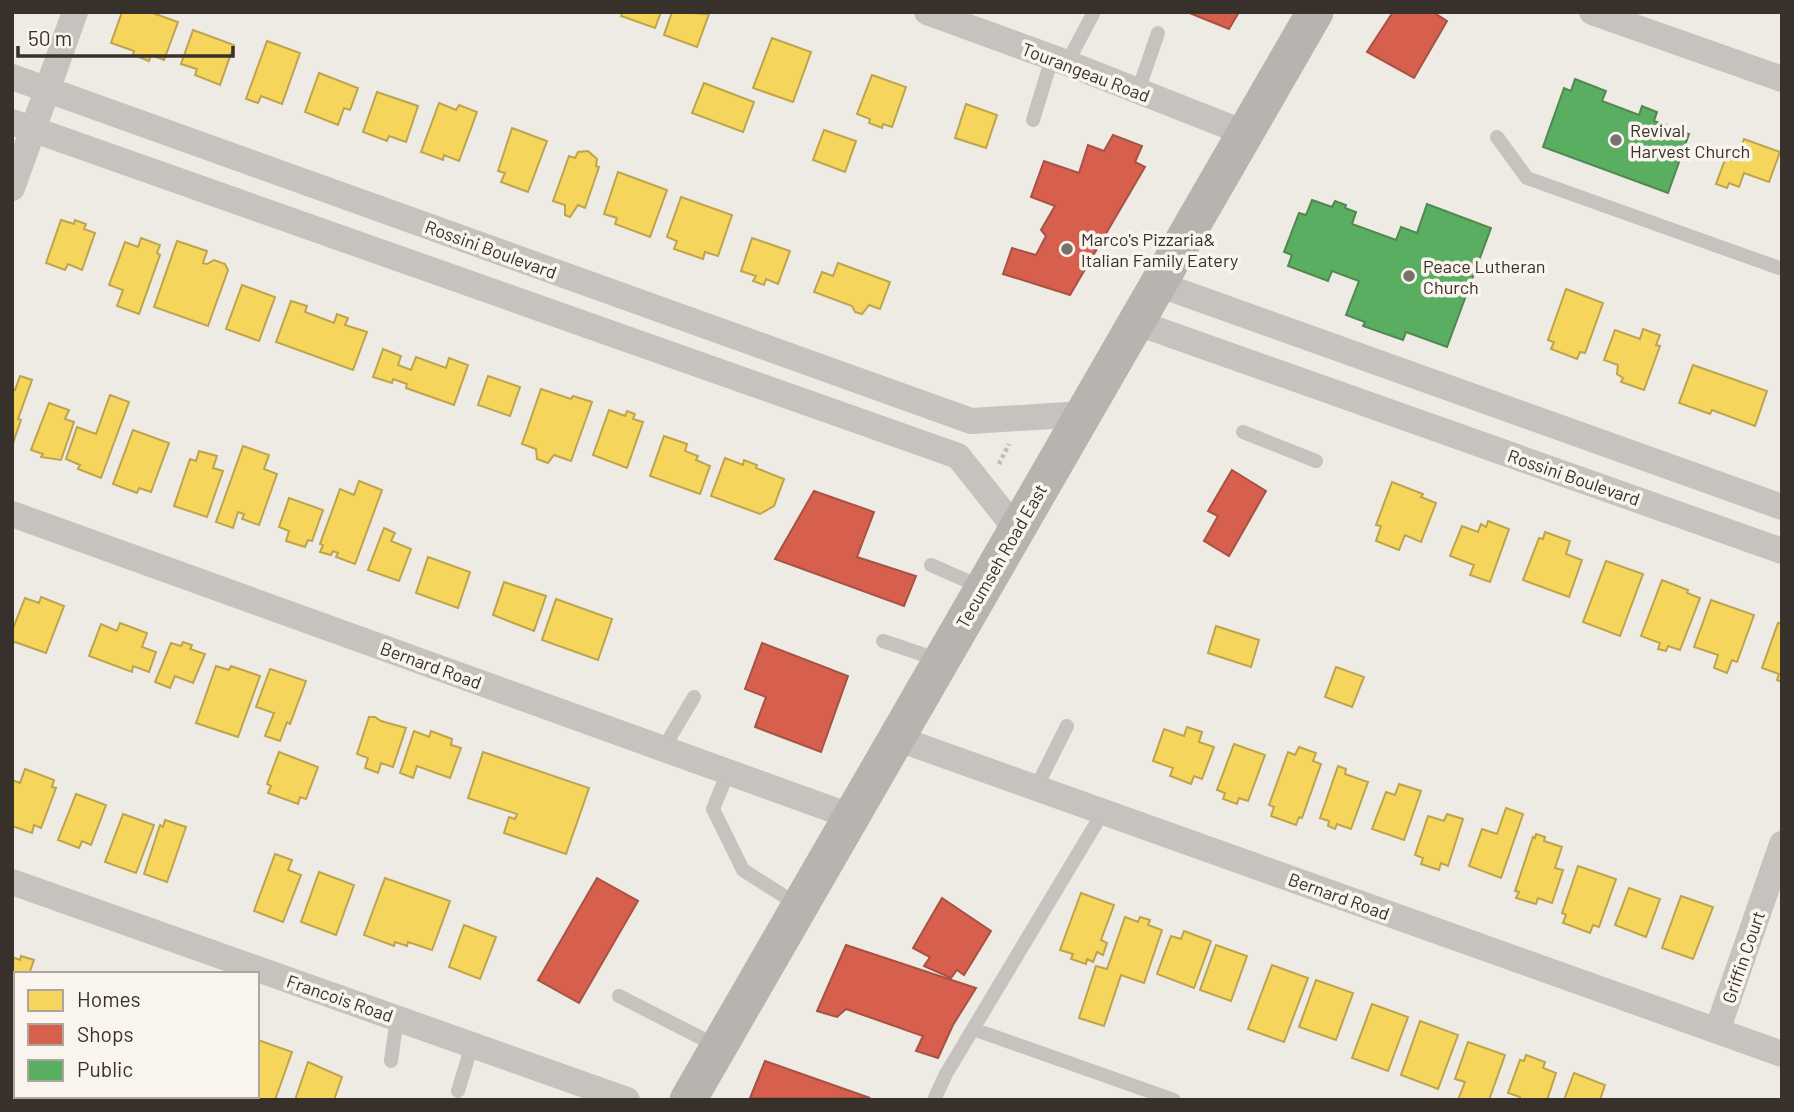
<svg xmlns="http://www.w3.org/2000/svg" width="1794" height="1112" viewBox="0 0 1794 1112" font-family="Barlow,sans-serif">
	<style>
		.homes { fill: #f6d55c; stroke: #bda44d; stroke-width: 2 }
		.shops { fill: #d6604d; stroke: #a75243; stroke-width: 2 }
		.public { fill: #5aae61; stroke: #508851; stroke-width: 2 }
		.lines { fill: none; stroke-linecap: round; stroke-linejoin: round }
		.path { stroke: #bfbbb6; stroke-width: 4.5; stroke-dasharray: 3.5 3.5; stroke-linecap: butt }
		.lane { stroke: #c6c2bd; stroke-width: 14 }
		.street { stroke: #c6c2bd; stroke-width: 26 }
		.secondary { stroke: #b7b3ae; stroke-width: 37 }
		.poi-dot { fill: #78716c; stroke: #f9f4ed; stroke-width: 2.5 }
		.labels { text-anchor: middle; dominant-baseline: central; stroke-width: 7; stroke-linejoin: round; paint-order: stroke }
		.street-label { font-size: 18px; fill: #38302b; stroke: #f9f4ed }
		.poi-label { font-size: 18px; fill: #38302b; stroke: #f9f4ed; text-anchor: start }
	</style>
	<rect width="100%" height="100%" fill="#eeeae4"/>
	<!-- homes -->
	<path class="homes" d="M122,12H150L178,22L164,60L151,55L149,61L133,55L134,51L111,43Z
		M623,12H661L655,28L621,16Z
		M672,12L709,14L697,47L664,35Z
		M193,30L234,45L220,85L195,75L197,69L181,64Z
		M772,38L811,52L793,102L753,88Z
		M267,41L300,53L282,104L261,96L258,103L246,99Z
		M319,73L358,88L350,110L344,108L338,125L305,112Z
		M872,75L906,87L892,127L883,124L882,128L869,123L870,119L857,114Z
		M704,83L754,102L743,132L692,113Z
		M377,92L418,106L406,142L389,136L387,141L363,132Z
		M439,103L456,110L459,105L477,112L459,161L444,155L443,160L421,152Z
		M966,104L997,115L986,148L955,138Z
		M512,128L547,141L528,192L501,182L505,173L498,171Z
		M824,130L856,141L845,172L813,160Z
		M1744,139L1780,152L1769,182L1744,173L1739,187L1729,183L1727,188L1716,184L1726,157L1736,161Z
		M588,151L597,159L596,166L599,167L585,208L578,205L570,217L565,215V205L553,201L569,156L575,158L578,152Z
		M618,172L667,190L650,237L615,224L617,218L604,214Z
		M681,197L732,215L718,256L705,252L703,259L674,249L677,241L667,237Z
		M61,220L74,224L75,220L86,224L84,229L95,233L82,270L68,264L65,270L46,263Z
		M141,238L160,245L157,253L160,255L139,314L117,306L123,290L109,285L125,242L138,247Z
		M752,238L790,251L778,284L766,279L764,285L753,281L756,276L741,271Z
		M177,241L207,251L203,263L207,264L214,260L225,264L228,270L208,326L154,307Z
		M838,263L890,282L880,309L869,305L862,314L855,312L852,306L814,292L822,272L833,276Z
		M242,285L275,297L259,341L226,329Z
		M1566,289L1603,303L1585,353L1580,352L1577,359L1551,349L1554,342L1548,340Z
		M291,301L307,306L305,312L334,323L337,314L348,318L345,325L367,332L353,370L276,342Z
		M1643,329L1660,335L1656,345L1660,346L1644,390L1621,382L1623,378L1617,374L1618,365L1604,360L1615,330L1640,339Z
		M383,349L401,356L398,365L411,370L416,357L446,368L449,358L468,365L454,405L406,388L407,384L393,379L392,383L373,377Z
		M1693,365L1767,391L1755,426L1712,410L1710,414L1679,403Z
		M20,376L32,380L18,419L21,420L13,443L12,389L15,390Z
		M488,376L520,387L510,416L478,405Z
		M541,389L571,399L573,396L592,402L571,461L554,455L548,463L537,459L536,449L522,444Z
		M110,395L129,402L101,478L78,469L80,465L66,459L77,427L96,434Z
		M49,403L69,410L65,419L74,422L61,460L41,457L43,454L31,450Z
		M609,410L625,416L627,411L635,414L633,419L643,422L627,468L593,455Z
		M133,430L169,443L151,492L139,488L137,493L113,484Z
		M664,436L687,444L685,451L698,456L696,460L710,466L700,494L650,476Z
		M243,446L269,455L264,469L277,474L259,525L242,519L244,514L238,512L233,528L216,522Z
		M199,451L217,456L213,468L223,471L207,517L174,506L190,459L196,461Z
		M725,458L743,465L744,460L757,465L756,468L784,479L774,506L760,514L711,496Z
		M359,481L382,490L355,564L336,557L338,553L333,551L331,555L320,552L323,545L320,544L340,489L354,495Z
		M1392,482L1423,494L1421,497L1436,503L1421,542L1405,535L1399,550L1376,541L1381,526L1376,525Z
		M289,498L323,510L312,541L308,540L305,547L286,541L289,531L279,527Z
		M1488,521L1509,529L1490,582L1470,575L1474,565L1450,556L1462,526L1478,532L1481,524L1486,527Z
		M384,528L395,533L391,541L411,549L399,581L368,570Z
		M1545,532L1570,541L1566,554L1582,560L1569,597L1523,580L1539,538L1543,539Z
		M428,557L470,572L458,608L416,593Z
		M1606,561L1643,574L1620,636L1583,622Z
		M1662,580L1688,590L1687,593L1700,598L1680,650L1668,646L1666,651L1658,649L1660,643L1641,636Z
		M504,582L546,596L534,631L493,615Z
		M41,597L64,606L46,653L12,641V631L25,598L39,603Z
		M556,599L612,619L598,660L542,640Z
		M1711,600L1754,615L1737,662L1732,660L1727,673L1714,668L1718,655L1694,647Z
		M120,623L147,633L142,647L156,652L149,672L133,666L132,672L89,656L101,624L117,631Z
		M1778,623L1782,624V682L1777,680L1779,674L1762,668Z
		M1216,626L1259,640L1251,667L1208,653Z
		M183,642L192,645L190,649L205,654L193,683L175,676L170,688L155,682L171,643L181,646Z
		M216,666L229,670L231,666L260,676L238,737L196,723Z
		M1336,667L1364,677L1352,707L1325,697Z
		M270,669L306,681L290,724L287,722L280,741L265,736L274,713L256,707Z
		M369,717H375L381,721L406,728L393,767L381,763L378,773L365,768L368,758L357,754Z
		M1187,727L1202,732L1199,742L1214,747L1202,779L1194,776L1191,784L1170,776L1173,768L1153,761L1164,729L1184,736Z
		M414,731L429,737L431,731L452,739L451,745L461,748L450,778L417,766L413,778L400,773Z
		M1234,744L1265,755L1248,801L1239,798L1237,804L1223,799L1225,793L1217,790Z
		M1299,747L1316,753L1313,761L1321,764L1302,818L1299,817L1296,825L1271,816L1274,807L1269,805L1288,752L1295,755Z
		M279,752L318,767L306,799L300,797L298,804L268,793L271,786L267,784Z
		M483,752L589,788L566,854L504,833L509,817L515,819L517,814L468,798Z
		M1338,766L1346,769L1345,774L1368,782L1351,829L1337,824L1335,829L1328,826L1329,821L1320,818Z
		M25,769L54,780L52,787L56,788L41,828L34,825L32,833L12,826V780L20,783Z
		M1399,784L1421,791L1404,840L1372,829L1386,792L1395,795Z
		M76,794L106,805L91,845L82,841L79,848L58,840Z
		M1506,808L1523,814L1501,878L1469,866L1482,829L1497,834Z
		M123,814L154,825L136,873L105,862Z
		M1447,814L1463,819L1448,866L1441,863L1439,870L1421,864L1423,858L1415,855L1428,816L1444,821Z
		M165,820L186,827L167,882L144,874L160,825L163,827Z
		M1536,834L1545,837L1544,841L1562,847L1555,868L1563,870L1552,903L1538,898L1536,904L1516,898L1519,892L1515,891L1533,837L1535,838Z
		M275,854L292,860L288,870L301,875L283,922L254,911Z
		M1578,866L1616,879L1599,927L1593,925L1590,933L1563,923L1566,915L1562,913Z
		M319,872L354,885L336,935L301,922Z
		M385,878L450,901L432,950L408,942L407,946L395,942L394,946L364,935Z
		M1629,888L1660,899L1646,937L1615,925Z
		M1081,893L1114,905L1101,940L1107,943L1103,955L1097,952L1093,962L1087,959L1086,964L1071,959L1073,954L1060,950Z
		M1681,896L1713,907L1693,959L1662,948Z
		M1125,917L1138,922L1140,917L1150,920L1148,925L1162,930L1144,983L1121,975L1104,1026L1079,1018L1096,966L1107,969Z
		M464,925L496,937L480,979L449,967Z
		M1184,931L1211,941L1194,988L1157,974L1171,936L1181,939Z
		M1216,945L1247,956L1231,1001L1200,990Z
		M21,956L34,960L29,974H16V1012L12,1011V957L20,960Z
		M1272,965L1308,978L1284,1042L1248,1029Z
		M1316,980L1353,993L1336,1040L1299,1027Z
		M1372,1004L1408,1017L1388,1071L1352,1058Z
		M1420,1021L1458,1035L1438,1089L1401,1075Z
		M258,1040L292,1052L275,1100H259L249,1096H257Z
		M1468,1042L1505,1055L1489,1100H1458L1465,1082L1455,1079Z
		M1526,1055L1545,1062L1543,1068L1556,1073L1547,1100H1519L1520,1097L1508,1093L1520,1060L1524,1061Z
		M308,1062L342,1077L334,1100H295Z
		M1574,1073L1605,1085L1600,1100H1564Z"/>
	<!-- shops -->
	<path class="shops" d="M1187,12H1239L1229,29Z
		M1393,12H1433L1447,21L1414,78L1367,52Z
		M1113,135L1142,146L1135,162L1145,167L1070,295L1003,274L1012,248L1036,255L1046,236L1041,230L1055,206L1031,197L1044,161L1079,173L1088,145L1104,151Z
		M1232,470L1266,491L1229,556L1204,541L1218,516L1208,511Z
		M814,491L874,512L857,557L916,576L904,606L775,559Z
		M762,643L848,676L821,752L755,727L766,697L745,689Z
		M597,878L638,901L579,1003L538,980Z
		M942,898L991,931L964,975L957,970L951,978L924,966L930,957L913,948Z
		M846,945L976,988L953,1025L938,1058L916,1051L923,1036L846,1009L837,1017L817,1011Z
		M765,1061L870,1098H750Z"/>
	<!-- public -->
	<path class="public" d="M1575,79L1606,91L1602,101L1639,115L1642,106L1657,112L1654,121L1689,134L1668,193L1543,147L1564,88L1571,91Z
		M1312,200L1332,207L1335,201L1346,205L1345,208L1356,212L1352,224L1396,240L1401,227L1417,233L1427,204L1491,228L1447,347L1406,332L1403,340L1363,326L1365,322L1346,315L1359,281L1332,271L1328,281L1288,266L1292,255L1284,252L1299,213L1306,215Z"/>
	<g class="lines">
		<!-- path -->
		<path class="path" d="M999,464L1009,444"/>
		<!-- lane -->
		<path class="lane" d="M1067,63L1094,12
			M1138,91L1158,33
			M1033,120L1052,58
			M1497,137L1527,178L1782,269
			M1243,432L1316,461
			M931,565L981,587
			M883,641L939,660
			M663,749L694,697
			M728,772L713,809L743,870L798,905
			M1036,788L1067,726
			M619,996L717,1046
			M973,1029L1174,1100
			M391,1061L397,1018
			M458,1091L472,1045
			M12,1099L14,1100
			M934,1100L946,1074L1103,812"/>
		<!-- street -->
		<path class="street" d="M927,12L1067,63L1245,133
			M1592,12L1782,79
			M12,77L971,421L1083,414
			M12,122L958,456L1016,529
			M12,188L75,12
			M1158,284L1782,507
			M1135,322L1782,551
			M12,514L850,816
			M896,738L1782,1054
			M12,882L627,1100
			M1717,1031L1782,844"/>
		<!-- secondary -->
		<path class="secondary" d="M688,1100L1315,12"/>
	</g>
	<!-- markers -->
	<g class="poi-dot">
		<circle cx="1616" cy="140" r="7"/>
		<circle cx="1067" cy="249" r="7"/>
		<circle cx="1409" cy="276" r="7"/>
	</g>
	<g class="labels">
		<!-- street labels -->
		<g class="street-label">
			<text transform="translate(1086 72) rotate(21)">Tourangeau Road</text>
			<text transform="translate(491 249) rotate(20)">Rossini Boulevard</text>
			<text transform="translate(1574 477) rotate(19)">Rossini Boulevard</text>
			<text transform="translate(1001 556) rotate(-60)">Tecumseh Road East</text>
			<text transform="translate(431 665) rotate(20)">Bernard Road</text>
			<text transform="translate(1339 896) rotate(20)">Bernard Road</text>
			<text transform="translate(1743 957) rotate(-71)">Griffin Court</text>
			<text transform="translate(340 998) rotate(19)">Francois Road</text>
		</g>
		<!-- poi labels -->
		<g class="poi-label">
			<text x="1630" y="130">Revival<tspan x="1630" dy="21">Harvest Church</tspan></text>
			<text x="1081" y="239">Marco's Pizzaria&amp;<tspan x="1081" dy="21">Italian Family Eatery</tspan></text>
			<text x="1423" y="266">Peace Lutheran<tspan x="1423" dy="21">Church</tspan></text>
		</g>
	</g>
	<!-- border -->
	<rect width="1794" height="1112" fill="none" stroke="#38302b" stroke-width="28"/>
	<!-- legend -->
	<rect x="14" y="972" width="245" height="126" fill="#f9f4ed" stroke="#aca69f" stroke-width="2"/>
	<rect x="28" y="990" width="35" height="21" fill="#f6d55c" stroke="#aca69f" stroke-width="2"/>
	<text x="77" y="1007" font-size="21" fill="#38302b">Homes</text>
	<rect x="28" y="1024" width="35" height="21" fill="#d6604d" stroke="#aca69f" stroke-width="2"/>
	<text x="77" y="1042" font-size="21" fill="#38302b">Shops</text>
	<rect x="28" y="1060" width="35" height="21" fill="#5aae61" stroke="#aca69f" stroke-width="2"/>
	<text x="77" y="1077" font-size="21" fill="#38302b">Public</text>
	<!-- scale -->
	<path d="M18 46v10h215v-10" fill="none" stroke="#38302b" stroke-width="3.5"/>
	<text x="28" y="46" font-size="21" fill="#38302b" stroke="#f9f4ed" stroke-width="5" paint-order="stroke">50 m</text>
</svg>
